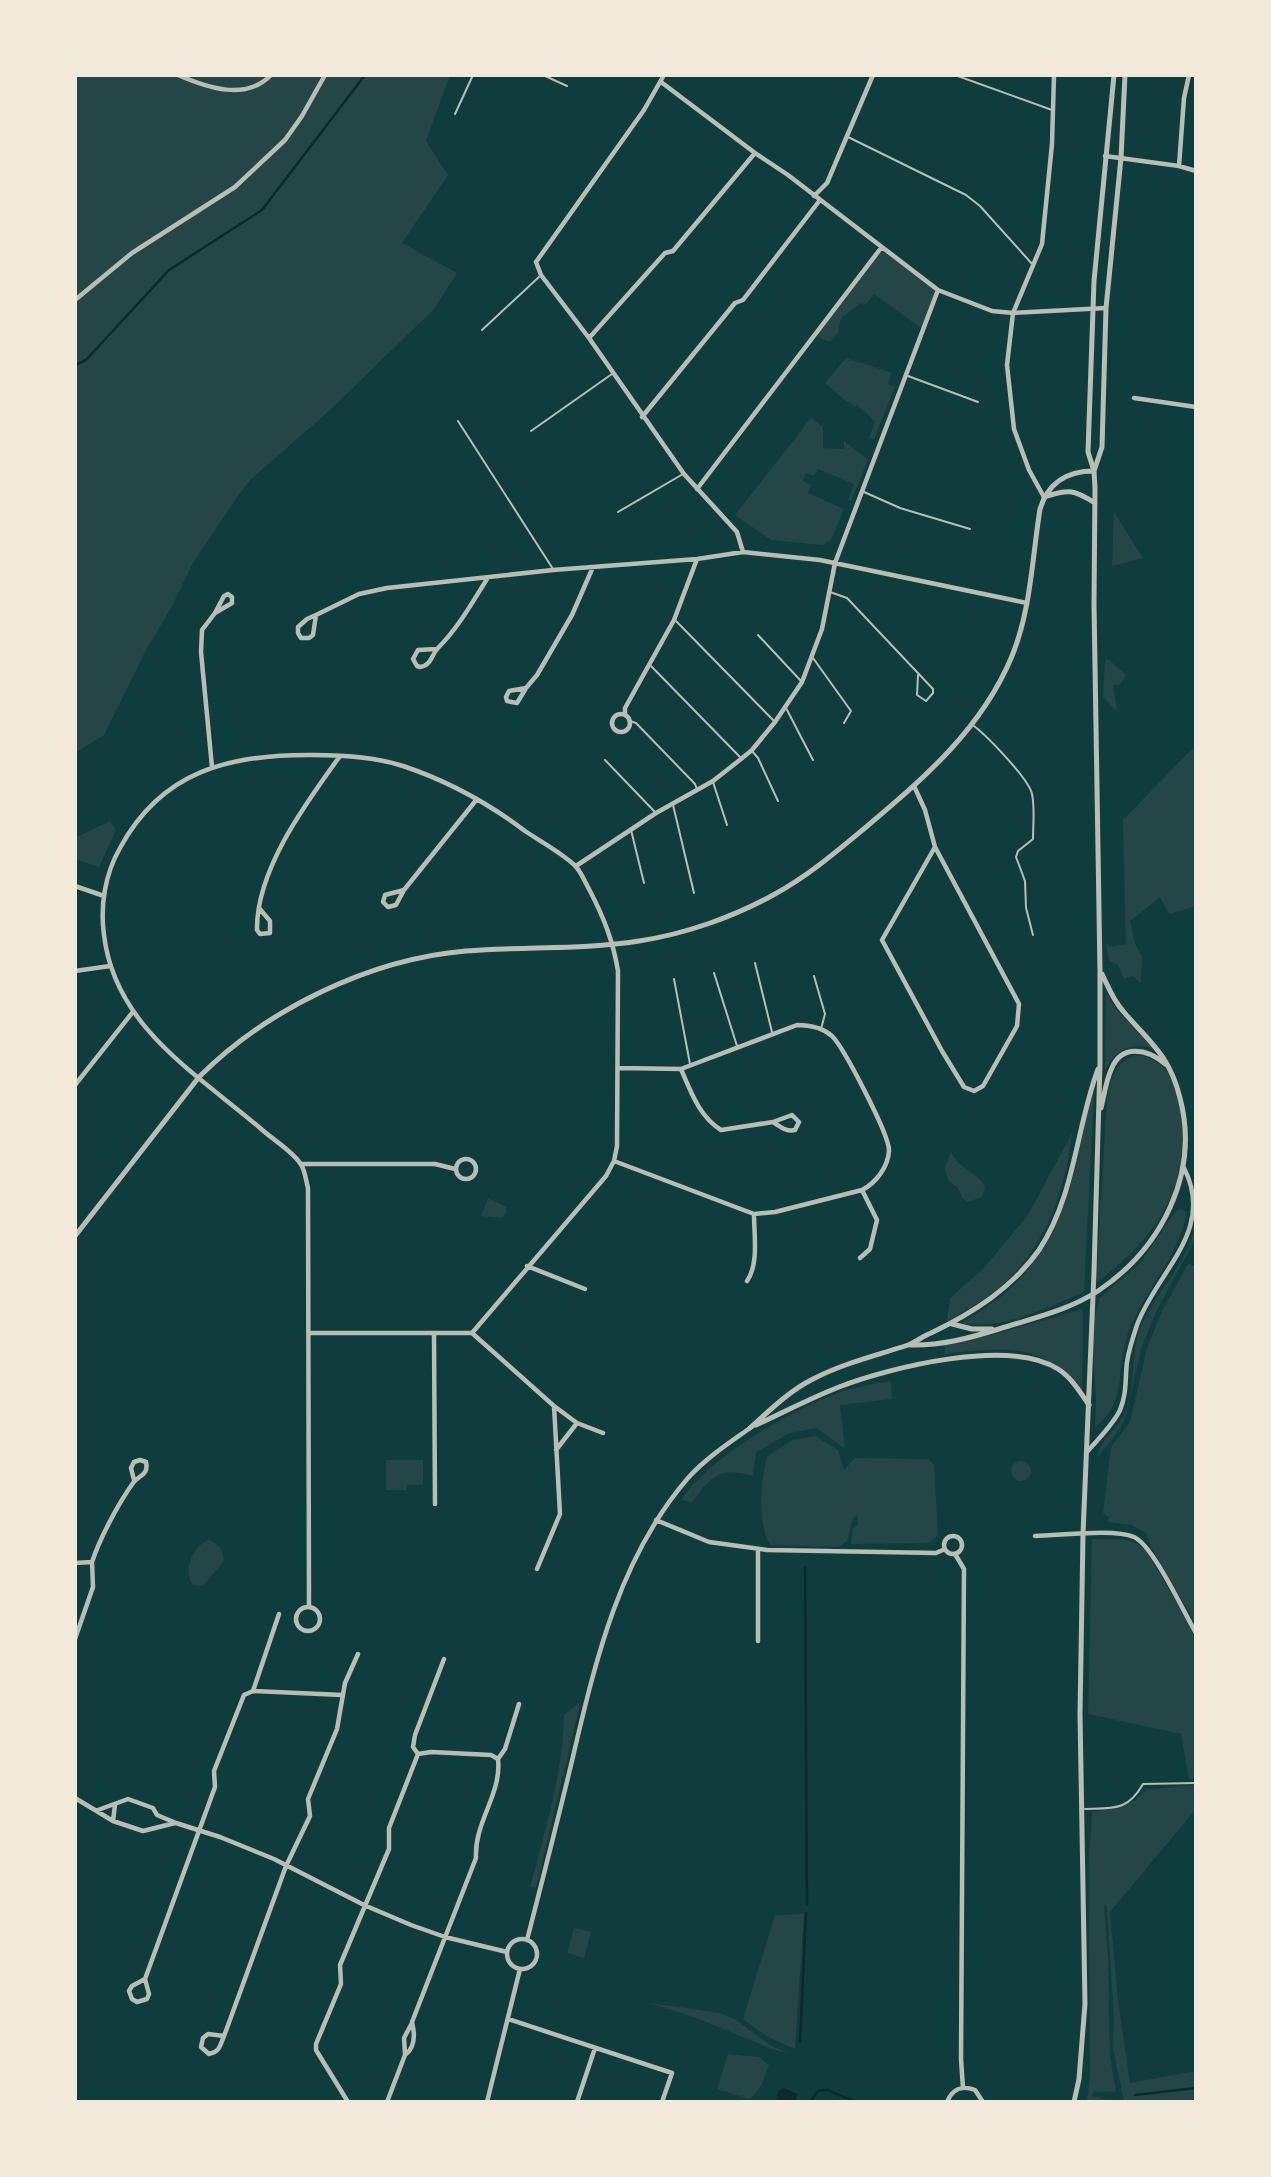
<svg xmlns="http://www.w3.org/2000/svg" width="1271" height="2177" viewBox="0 0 1271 2177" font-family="'Playfair Display',serif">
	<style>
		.green { fill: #244646 }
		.water { fill: #0a2a2b }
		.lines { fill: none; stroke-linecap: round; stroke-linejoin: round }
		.stream { stroke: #0a2a2b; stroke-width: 2.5 }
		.service { stroke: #b8beb3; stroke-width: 2 }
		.minor { stroke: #b8beb3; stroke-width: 4.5 }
		.tertiary { stroke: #b8beb3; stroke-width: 5 }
	</style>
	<rect width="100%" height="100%" fill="#0f3d3e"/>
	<!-- green -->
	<path class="green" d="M75,75H450L426,141L448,175L402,243L457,273L434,309L329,411L251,479L240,493L193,563L171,608L146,650L104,735L75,753Z
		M881,248L938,290L924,330L874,294L865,305L861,303L841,318L838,333L830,342L815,336Z
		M846,358L892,373L888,384L895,387L874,439L869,438L875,422L864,410L863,411L857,405L855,407L849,401L847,402L825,383Z
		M811,418L823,427V448L844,449V441L868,460L851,501L848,500L854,484L818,469L814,476L806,473L803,481L811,485L808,493L844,509L831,540L823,545L771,540L735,515Z
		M1114,512L1143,558L1112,566Z
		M1108,659L1126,675L1121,684L1113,685L1117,711L1103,697L1105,660Z
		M1193,748L1196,751V906L1169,914L1160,897L1130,921L1135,944L1142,956L1141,983L1132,976L1124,979L1118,965L1109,961L1106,942L1110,947L1126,944L1123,820Z
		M110,821L116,830L99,867L75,859V838Z
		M1106,992L1116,1009L1153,1048C1130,1043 1116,1049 1105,1070Z
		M1136,1055C1185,1059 1187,1129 1180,1167C1176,1186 1168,1205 1157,1222C1141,1246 1119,1265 1096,1283L1107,1098C1111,1078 1116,1062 1136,1055Z
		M1089,1094H1094L1084,1292C1048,1307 1002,1331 962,1323C979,1312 999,1300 1014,1285C1066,1232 1079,1164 1089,1094Z
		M1072,1133C1066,1188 1047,1243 1006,1282C989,1298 967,1309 947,1321L950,1298L983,1269L1028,1215Z
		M951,1152C958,1169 977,1171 985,1187L982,1197L968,1202L963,1199L958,1188L948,1180L945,1168Z
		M488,1198L506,1207V1214L502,1218L481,1216Z
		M1181,1209L1187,1212C1179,1258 1144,1290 1128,1333C1115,1369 1129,1401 1095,1427L1096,1401L1092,1325L1100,1298L1140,1263L1176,1211Z
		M1196,1225L1193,1243L1156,1312L1142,1346L1126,1415L1120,1429L1097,1458C1099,1440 1118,1429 1125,1413C1136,1387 1130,1356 1140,1329C1155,1292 1187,1264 1196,1225Z
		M1188,1264L1196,1266V1624L1151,1547L1146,1533L1132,1525L1108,1522L1109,1517L1103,1513L1111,1447L1130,1422L1147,1348L1162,1311Z
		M1083,1309L1082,1392C1041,1340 1005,1348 944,1354L945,1345L999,1333Z
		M891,1381L892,1399L840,1405L845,1449L817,1428L790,1433L756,1452L753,1476C720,1466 712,1476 692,1502L681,1500C711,1456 788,1412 838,1393C855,1387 874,1384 891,1381Z
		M815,1436L838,1450L844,1470L855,1458L929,1459L934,1465L938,1535L929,1543L851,1544L853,1529L858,1524V1515L853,1518L847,1541L839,1547L770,1545C757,1523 761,1480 767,1456L793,1440Z
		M386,1460H423V1485H407V1490H386Z
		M1011 1471a10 10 0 1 1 20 0a10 10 0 1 1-20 0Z
		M1092,1539C1116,1540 1132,1535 1149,1554L1196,1638V1779H1189L1181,1734L1088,1714Z
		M209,1540C219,1544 225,1551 223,1562L203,1586L193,1585C182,1572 193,1545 209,1540Z
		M579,1703V1709L536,1888L530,1887C545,1831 563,1773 564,1715Z
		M1196,1785V1809L1110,1912L1118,2000L1130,2083L1196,2071V2102H1124L1113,2047L1114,2018L1107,1908L1104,1904L1108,1958L1110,2056L1116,2092L1094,2091L1092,2096L1117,2102H1087L1090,2076L1089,1857L1092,1813L1134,1801L1146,1790Z
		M804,1914L795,2049L766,2036L743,2019L775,1915Z
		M574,1928L591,1932L584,1958L567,1953Z
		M650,2003L720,2013L736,2020L770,2045L790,2054L772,2049L699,2019Z
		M728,2054L759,2057L769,2065L761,2086L750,2099L717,2089Z"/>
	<!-- water -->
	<path class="water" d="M784,2088L797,2094L796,2102H779L776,2100L778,2091Z"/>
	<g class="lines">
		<!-- stream -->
		<path class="stream" d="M75,365L86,360L169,270L262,210L365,75
			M805,1568L807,1904
			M800,2042L806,1913
			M1135,2095L1196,2088
			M810,2102L818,2091L827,2090L856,2102"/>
		<!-- service -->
		<path class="service" d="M543,75L567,86
			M955,75L1052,110
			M455,114L473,75
			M848,137L966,195L980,206L1033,265
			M482,330L540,276
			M908,376L978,402
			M458,421L553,569
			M531,431L612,374
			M864,492L900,508L970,529
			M618,512L683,474
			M830,592L847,598L933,689V693L926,701L917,695L918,675
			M675,620L774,721
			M758,635L801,681
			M813,658L851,711L844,723
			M651,666L740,757
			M786,708L813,760
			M630,721L636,723L695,784L697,789
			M974,726C987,736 1029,779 1032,794C1035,808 1033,825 1033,839L1018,851L1016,857L1025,881L1026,908L1033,935
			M752,751L758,758L778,801
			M605,760L655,812
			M713,782L727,825
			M673,805L694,893
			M631,830L644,883
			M755,963L772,1032
			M714,973L737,1046
			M814,976L825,1014L821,1029
			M674,979L690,1064
			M1085,1809C1113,1808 1128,1811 1143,1784L1196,1783"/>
		<!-- minor -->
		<path class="minor" d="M178,75C208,88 246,101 271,75
			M664,75L644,110L536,262L541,275L589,338L684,474L737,532L743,552
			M661,82L755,153L788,175L938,290L992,311L1013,313L1106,308
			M1105,156L1179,166L1196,171
			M1179,166L1184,98L1189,75
			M814,196L827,183L873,75
			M75,300L132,253L235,187L285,140L302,116L325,75
			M589,338L665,253L673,251L755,153
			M1134,398L1196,407
			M642,417L735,303L743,300L820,200
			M697,489L881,248
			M1044,497L1029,470L1014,429L1007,365L1013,313L1042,244L1052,144L1054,75
			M228,594L232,597V603L215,613L224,596Z
			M316,615L359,594L387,588L553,570L697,559L743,552L820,560L1027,603
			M316,615L313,635L309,638H301L298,633V627L307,619Z
			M437,649L418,650L413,659L417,666L420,667C432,665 431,655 438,648C458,628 472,603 487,579
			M526,688L509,691L506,697L507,701L517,703L526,688L537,675L572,615L593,567
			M612 723a9 9 0 1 1 18 0a9 9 0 1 1-18 0Z
			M625,715V708L674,620L697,559
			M212,767L201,652L202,630L215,613
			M914,786L925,810L935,847L882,940L942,1051L964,1087L974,1091L983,1086L1017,1026L1019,1004L935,847
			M576,866L656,813L713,781L741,759L752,750L775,722L802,682L822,629L835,563L938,290
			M75,886L104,896
			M404,890L385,895L383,902L388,907L396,905L404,890L477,799
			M259,908L270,921V933L260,934L257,930C256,870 306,803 340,756
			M75,971L110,966
			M681,1069C691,1092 699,1116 721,1130L773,1122C781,1127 786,1132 795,1130L799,1122L792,1115L773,1122
			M75,1085L132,1013
			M456 1169a10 10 0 1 1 20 0a10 10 0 1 1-20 0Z
			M614,1161L754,1214L775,1212L862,1190C876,1183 888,1167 889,1151C890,1136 844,1048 832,1036C822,1027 810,1025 797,1025L681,1069L618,1068
			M301,1164H435L455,1169
			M860,1258L870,1249L877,1220L862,1190
			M527,1266L585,1289
			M747,1281C759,1264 754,1235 754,1214
			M309,1333H472L606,1176L614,1161L617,1146L618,971C613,941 604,918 590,891C586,884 582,874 577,868C569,857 538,840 525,831C488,803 448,781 403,766C375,757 343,755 314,755C231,754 162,770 120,848C105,874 100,906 104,935C115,1027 196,1073 260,1128C272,1139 291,1150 300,1163C305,1169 306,1181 308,1188L309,1606
			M434,1333L435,1504
			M472,1333L554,1406L577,1423L603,1433
			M556,1450L577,1423
			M1087,1452C1098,1439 1113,1425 1120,1410C1127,1394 1125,1378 1127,1362C1129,1349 1133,1337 1137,1325C1157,1271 1216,1231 1184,1168
			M656,1520L709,1542L767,1550L936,1553L945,1549
			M944 1545a9 9 0 1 1 18 0a9 9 0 1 1-18 0Z
			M1035,1536C1059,1536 1113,1528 1134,1537C1153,1545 1184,1613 1196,1633
			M758,1549V1641
			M955,1554L964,1569L961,2059L963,2088
			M92,1562C100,1538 118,1504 133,1483C139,1475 149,1475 146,1462L140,1460L134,1462L131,1468L134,1480
			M75,1563L92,1562L93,1587L75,1639
			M537,1569L560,1514L554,1406
			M296 1619a12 12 0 1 1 24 0a12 12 0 1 1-24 0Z
			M253,1691L342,1695
			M418,1754L431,1752L491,1755L498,1759
			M75,1798L113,1821L143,1831L175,1823
			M98,1810L128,1799L153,1808L157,1815L176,1823L220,1837L274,1859L364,1905L411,1925L445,1937L507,1952
			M113,1821L115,1805
			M507 1954a15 15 0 1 1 30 0a15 15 0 1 1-30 0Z
			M527,1940C542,1882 557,1823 571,1765C595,1663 618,1559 688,1478C706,1458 729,1443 750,1428
			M145,1979L132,1986L129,1991L132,1999L137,2002L147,1999L149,1994L145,1979L215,1787L214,1771L244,1695L253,1691L279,1614
			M508,2019L672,2073L662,2102
			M224,2036C220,2045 220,2052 209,2054L201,2047L203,2038L208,2034L224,2036L227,2028L286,1866L310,1816L308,1799L337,1729L345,1683L358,1654
			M405,2054L404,2038L412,2023
			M348,2102L316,2050V2044L341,1984L340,1965L389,1849V1828L418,1754L413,1747L415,1735L444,1659
			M387,2102L405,2055C416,2047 415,2034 412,2022L476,1858C474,1822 502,1794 498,1759L505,1749L519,1704
			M487,2102L520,1969
			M577,2102L595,2048
			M947,2102C952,2089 962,2085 975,2090L983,2102"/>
		<!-- tertiary -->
		<path class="tertiary" d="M1094,471L1102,447L1106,308L1121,158L1125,75
			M1044,497C1068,489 1073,489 1095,503
			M1101,1108C1104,1096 1106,1081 1111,1070C1121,1043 1148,1049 1165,1064
			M75,1236L199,1077C267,1009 370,959 466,951C524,946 582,950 639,941C685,934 734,917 775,894C808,876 836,852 865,828C923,779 982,729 1012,656C1031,609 1032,559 1040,509C1048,483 1067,471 1094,471
			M952,1324L972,1329H992
			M910,1345C940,1346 970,1338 999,1329C1033,1318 1067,1311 1098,1291C1161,1249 1200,1174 1180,1098C1169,1054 1150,1043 1123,1011C1113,1000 1108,986 1102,974
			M756,1425C784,1412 811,1398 839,1387C891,1367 1009,1338 1058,1369C1071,1377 1080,1392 1089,1405
			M750,1428C770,1410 789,1391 813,1379C844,1363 875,1356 908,1345C916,1342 923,1336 931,1333C973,1313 1012,1288 1039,1250C1075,1196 1076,1128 1098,1069
			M1074,2102L1079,2079L1085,2004L1080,1714L1083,1534L1094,1272L1100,1064V971L1094,604L1095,488L1094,471L1088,452L1094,281L1114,75"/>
	</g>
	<!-- border -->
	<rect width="1271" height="2177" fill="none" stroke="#f1e9da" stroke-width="154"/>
</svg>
